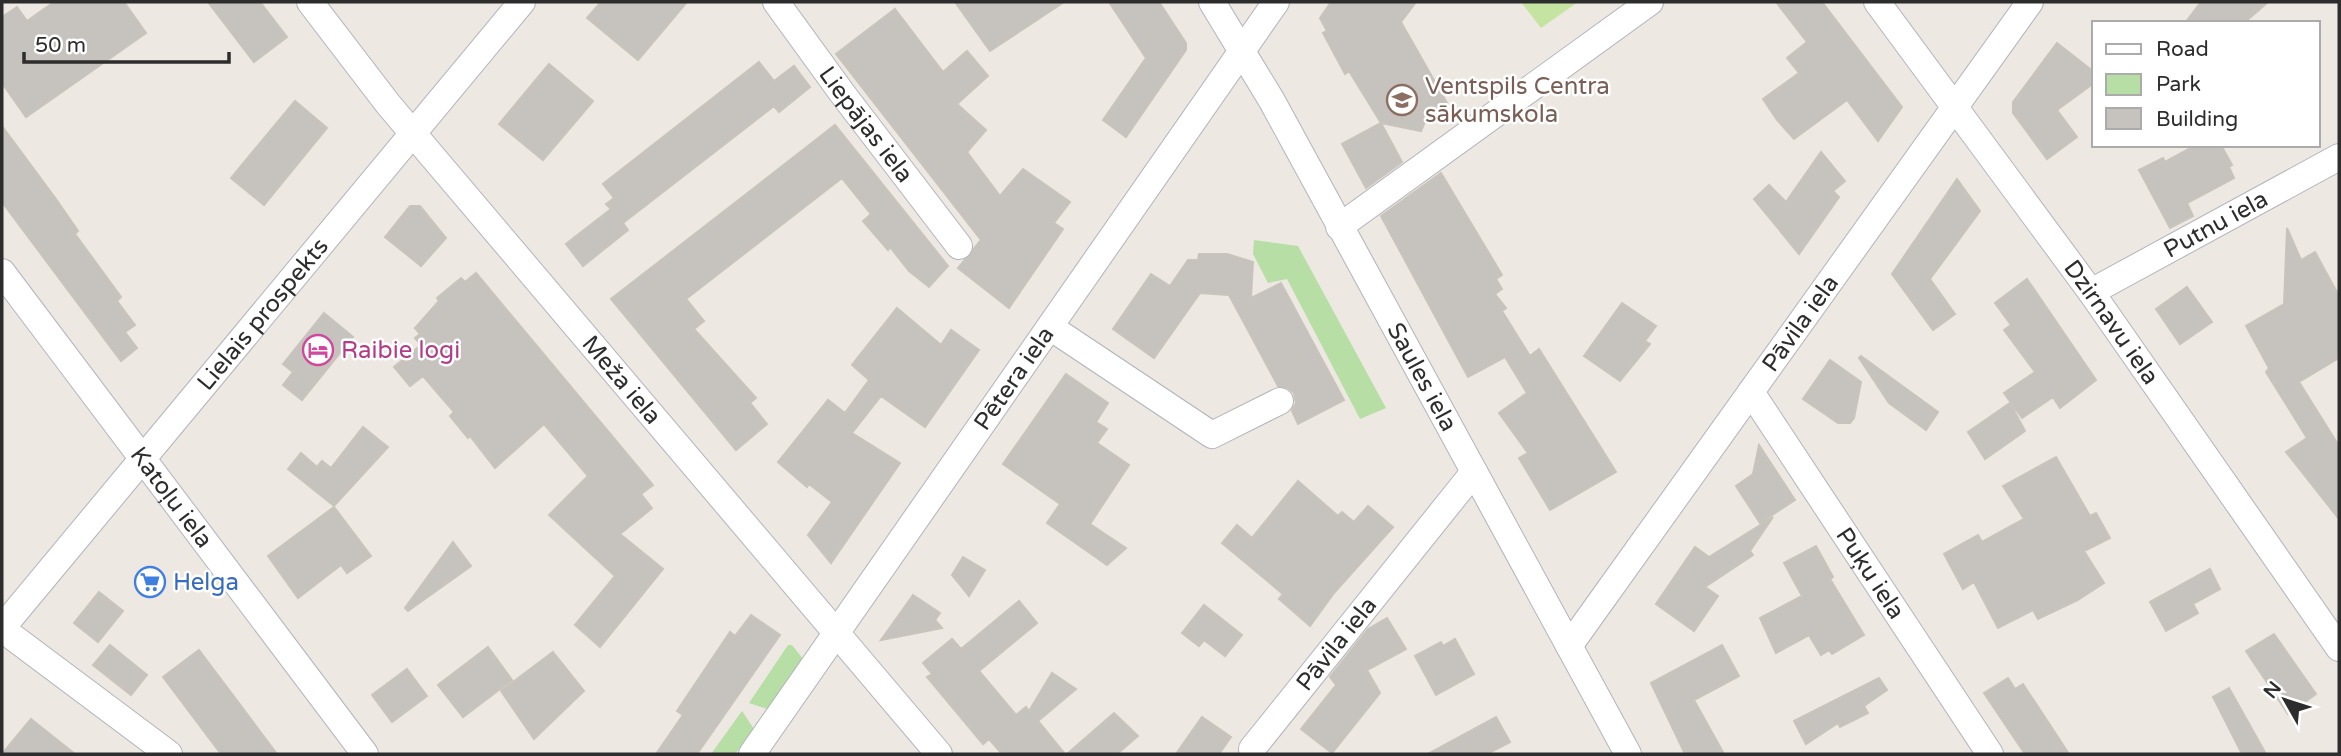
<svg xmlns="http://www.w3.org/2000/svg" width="2341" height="756" viewBox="0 0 2341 756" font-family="'Varela Round',sans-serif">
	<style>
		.green { fill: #b7dea4 }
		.pitch { fill: #c6e4a1 }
		.building { fill: #c6c2bd; stroke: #c9c4bb; stroke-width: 2 }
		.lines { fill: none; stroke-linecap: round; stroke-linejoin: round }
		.minor-casing { stroke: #b2b3bc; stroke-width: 28 }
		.minor { stroke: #fff; stroke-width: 26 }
		.labels { text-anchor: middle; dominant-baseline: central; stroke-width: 5; stroke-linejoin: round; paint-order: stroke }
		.education-label { font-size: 24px; fill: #785e54; stroke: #fff; text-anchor: start }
		.street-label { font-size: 24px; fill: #2d2d2d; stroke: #fff }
		.hotel-label { font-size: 24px; fill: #b23c85; stroke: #fff; text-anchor: start }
		.shop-label { font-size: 24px; fill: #366cbe; stroke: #fff; text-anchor: start }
	</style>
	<rect width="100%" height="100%" fill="#ede8e2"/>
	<!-- green -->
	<path class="green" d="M1254,240L1298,246L1386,408L1360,419L1287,279L1268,283L1253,254Z
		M788,645H792L803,659L767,709L749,703Z
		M742,711L754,729L735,754H711Z"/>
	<!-- pitch -->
	<path class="pitch" d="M1521,2H1578L1541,28Z"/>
	<!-- building -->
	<path class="building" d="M54,2H124L146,33L26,117L2,83V17L17,7L27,21Z
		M208,2H260L287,37L254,62Z
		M601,2H687L638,60L587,18Z
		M955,2H1064L990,51Z
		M1109,2H1159L1186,43V50L1126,137L1103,120L1146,58Z
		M1331,2H1416L1401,22L1448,105L1427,117L1421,131L1381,123L1402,162L1366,188L1342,144L1381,123L1349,71L1345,74L1323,33L1327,31L1320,18Z
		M1776,2H1822L1902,107L1878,141L1847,100L1794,139L1777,120L1763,99L1799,73L1787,58L1807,42Z
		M2201,2H2268L2244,23H2185Z
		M895,9L943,72L967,51L988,76L957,104L986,130L967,152L1000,196L1023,169L1070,202L1054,223L1063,229L1009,308L958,268L981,240L836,54Z
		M2057,43L2094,72V83L2057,110L2077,137L2047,159L2013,113V102Z
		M759,62L774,81L794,66L810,87L779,112L774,106L623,223L628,230L583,266L566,244L611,209L606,204L614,198L603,184Z
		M549,64L593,101L543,160L499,124Z
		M295,101L327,128L264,205L231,178Z
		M835,125L948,266L929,287L909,271L890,247L888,250L863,221L871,214L842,178L686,299L704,321L694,329L756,398L750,403L767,424L736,450L611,299Z
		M2,126L56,199L78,231L75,234L121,297L117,301L135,325L125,332L137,348L121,361L2,202Z
		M2196,145H2221L2232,165L2229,167L2234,178L2187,203L2193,216L2170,228L2139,170L2163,158L2165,162Z
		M1821,152L1845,181L1833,191L1839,197L1799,254L1754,199L1769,185L1786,202Z
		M1441,173L1502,275L1496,279L1502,289L1495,294L1506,308L1502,311L1530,356L1539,349L1616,472L1550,510L1519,458L1528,453L1499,413L1527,393L1505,357L1468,377L1381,216Z
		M1957,179L1980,211L1930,279L1955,314L1933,330L1892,274Z
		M410,206H420L446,238L421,266L385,237Z
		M2287,228L2301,260L2315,252L2339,296V358L2299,382L2339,446V519L2286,452L2307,438L2266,372L2269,368L2246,326L2284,304Z
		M1199,254H1227L1253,262L1251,298L1281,283L1344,400L1298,424L1292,411L1296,403L1294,393L1288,388L1278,386L1229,295L1200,293L1154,358L1113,329L1151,274L1170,286L1188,260H1198Z
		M476,273L653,485L641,494L652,508L620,534L663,569L600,647L575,625L615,576L549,515L588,476L544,424L495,468L470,436L468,438L450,416L454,412L423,376L410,386L394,367L421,345L415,338L420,334L415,328L439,301L437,298L461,278L465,282Z
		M2027,279L2096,380L2060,408L2053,397L2022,418L2004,393L2035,372L2004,330L2011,325L1995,303Z
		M2187,287L2212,322L2180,344L2156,309Z
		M1622,303L1656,326L1645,341L1650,344L1620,381L1584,356Z
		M897,308L941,345L951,330L979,350L925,427L881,396L852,433L900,463L831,563L808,535L832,502L809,484L807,487L778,462L828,400L845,413L869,380L852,365Z
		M324,313L353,337L302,400L283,385L293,372L283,364Z
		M1861,356L1938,412L1926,430L1889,403L1859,358Z
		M1830,360L1861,382L1854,418L1850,423H1838L1803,399Z
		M1066,374L1108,403L1096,422L1107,429L1097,443L1129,465L1090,524L1126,548L1107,565L1047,523L1060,504L1003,464Z
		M2010,403L2025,431L1985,459L1968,432Z
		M363,427L388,447L334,506L288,469L301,453L317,467L322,461L331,468Z
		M1759,445L1795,500L1760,523L1736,486L1753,474Z
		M2056,457L2090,516L2096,513L2110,538L2084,551L2104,583L2078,600L2038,619L2033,610L1998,628L1974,582L1963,589L1944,554L1978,535L1982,542L2024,519L2003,486Z
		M1298,481L1338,516L1342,512L1354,522L1368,506L1393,527L1334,593L1310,626L1279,599L1283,594L1222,543L1237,525L1252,538Z
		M334,507L371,556L347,573L341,565L298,598L268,556Z
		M1773,517L1750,551L1753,555L1705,587L1718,596L1694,631L1656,604L1695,547L1709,557Z
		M453,542L471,566L408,611L405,608Z
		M1816,546L1833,577L1830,579L1864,635L1832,654L1829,650L1821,655L1809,635L1776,653L1760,618L1802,596L1784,563Z
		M963,557L985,570L969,596L952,575Z
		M2210,569L2220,589L2193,604L2198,613L2166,631L2150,602Z
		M99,592L123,611L98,642L74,623Z
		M913,595L940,613L935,620L942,628L881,640Z
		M1019,601L1037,623L979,671L1016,715L1026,707L1029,711L1052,673L1076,689L1038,721L1065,754H1002L989,739L983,744L927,677L932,674L923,663L952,639L961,649Z
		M1204,605L1242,635L1225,656L1204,640L1199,646L1182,633Z
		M751,615L780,635L697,754H656L683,715L677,711L730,632L735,636Z
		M1387,618L1406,649L1367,670L1380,693L1332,753L1301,729L1336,685L1330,677L1368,629Z
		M2274,634L2316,694L2288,714L2246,651Z
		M1455,639L1474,674L1436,695L1415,656L1441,642L1443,646Z
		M110,645L147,675L131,695L93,665Z
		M1722,645L1739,676L1694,700L1724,754H1685L1651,683Z
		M488,647L512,680L463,717L438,685Z
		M199,650L277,754H221L163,677Z
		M553,652L584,691L534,739L501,691Z
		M407,669L427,696L392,722L372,695Z
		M1879,678L1887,690L1864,706L1868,713L1840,727L1838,723L1806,744L1794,721Z
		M2008,678L2015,689L2023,684L2069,754H2025L1984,693Z
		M2229,688L2266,754H2242L2213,697Z
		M1114,713L1138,736L1117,754H1067Z
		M1202,717L1231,737L1219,754H1176Z
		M1496,717L1510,742L1487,754H1428Z
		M31,719L75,754H2Z"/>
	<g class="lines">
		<!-- minor casing -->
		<g class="minor-casing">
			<g id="minor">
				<path id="s1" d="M310,2L388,104L939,754"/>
				<path id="s2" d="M776,2L842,93L959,246"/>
				<path id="s3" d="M1212,2L1272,101L1628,754"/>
				<path id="s4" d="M1877,2L2091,292L2339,648"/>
				<path d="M1339,227L1650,2"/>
				<path id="s5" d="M2,272L365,754"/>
				<path id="s6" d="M2091,292L2339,157"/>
				<path d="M1050,327L1212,435L1280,401"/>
				<path id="s7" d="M1751,392L1990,754"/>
				<path id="s8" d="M2,628L522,2"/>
				<path d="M2,629L169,754"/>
				<path id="s9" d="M1569,646L2030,2"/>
				<path id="s10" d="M1252,749L1474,472"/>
				<path id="s11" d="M752,754L1276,2"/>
			</g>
		</g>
		<!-- minor -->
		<use href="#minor" class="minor"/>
	</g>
	<!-- icons -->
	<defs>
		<g id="school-ring" transform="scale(1.575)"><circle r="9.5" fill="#fff" stroke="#8d6e63" stroke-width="1.5"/><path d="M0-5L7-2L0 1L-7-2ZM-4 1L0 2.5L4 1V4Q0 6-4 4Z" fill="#8d6e63"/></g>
		<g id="hotel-ring" transform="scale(1.575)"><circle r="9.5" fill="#fff" stroke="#d1479c" stroke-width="1.5"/><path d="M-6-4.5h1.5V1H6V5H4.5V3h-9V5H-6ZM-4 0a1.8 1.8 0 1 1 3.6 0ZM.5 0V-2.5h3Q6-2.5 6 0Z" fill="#d1479c"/></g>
		<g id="supermarket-ring" transform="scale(1.575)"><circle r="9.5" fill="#fff" stroke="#3f7fe0" stroke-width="1.5"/><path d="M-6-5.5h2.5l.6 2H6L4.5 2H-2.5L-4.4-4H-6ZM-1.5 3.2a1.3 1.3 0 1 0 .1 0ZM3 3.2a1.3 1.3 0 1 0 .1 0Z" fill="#3f7fe0"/></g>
	</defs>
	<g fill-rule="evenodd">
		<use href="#school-ring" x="1402" y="100"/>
		<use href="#hotel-ring" x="318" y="350"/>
		<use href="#supermarket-ring" x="150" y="582"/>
	</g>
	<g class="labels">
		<!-- education labels -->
		<g class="education-label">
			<text x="1425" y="86">Ventspils Centra<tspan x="1425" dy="28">sākumskola</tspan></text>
		</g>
		<!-- street labels -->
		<g class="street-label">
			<text stroke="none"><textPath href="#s2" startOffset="152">Liepājas iela</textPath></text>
			<text stroke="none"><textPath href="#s6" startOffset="142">Putnu iela</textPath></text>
			<text stroke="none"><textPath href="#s8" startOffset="408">Lielais prospekts</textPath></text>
			<text stroke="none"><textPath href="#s4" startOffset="397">Dzirnavu iela</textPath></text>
			<text stroke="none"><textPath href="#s9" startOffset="397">Pāvila iela</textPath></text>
			<text stroke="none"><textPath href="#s3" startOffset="430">Saules iela</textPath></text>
			<text stroke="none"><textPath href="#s11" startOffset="458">Pētera iela</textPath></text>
			<text stroke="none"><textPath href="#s1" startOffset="490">Meža iela</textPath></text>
			<text stroke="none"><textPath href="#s5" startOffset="282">Katoļu iela</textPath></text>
			<text stroke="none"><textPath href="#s7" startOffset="217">Puķu iela</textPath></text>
			<text stroke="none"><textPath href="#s10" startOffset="135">Pāvila iela</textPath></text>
		</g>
		<!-- hotel labels -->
		<g class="hotel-label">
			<text x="341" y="350">Raibie logi</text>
		</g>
		<!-- shop labels -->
		<g class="shop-label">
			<text x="173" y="582">Helga</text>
		</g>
	</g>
	<!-- border -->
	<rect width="2341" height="756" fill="none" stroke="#2d2d2d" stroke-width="7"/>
	<!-- legend -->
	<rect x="2092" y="21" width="228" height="126" fill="#ffffff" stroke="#ababab" stroke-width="2"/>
	<rect x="2106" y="44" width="35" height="10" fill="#ffffff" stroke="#ababab" stroke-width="2"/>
	<text x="2156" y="56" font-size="21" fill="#2d2d2d">Road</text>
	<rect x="2106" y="74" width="35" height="21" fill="#b7dea4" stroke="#ababab" stroke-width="2"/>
	<text x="2156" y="91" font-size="21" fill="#2d2d2d">Park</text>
	<rect x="2106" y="108" width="35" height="21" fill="#c6c2bd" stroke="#ababab" stroke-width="2"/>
	<text x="2156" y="126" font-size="21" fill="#2d2d2d">Building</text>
	<!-- north arrow -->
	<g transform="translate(2285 700) rotate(309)" stroke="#ffffff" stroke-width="5" paint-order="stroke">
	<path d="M0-5L12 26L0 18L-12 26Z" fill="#2d2d2d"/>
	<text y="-10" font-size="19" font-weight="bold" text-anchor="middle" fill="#2d2d2d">N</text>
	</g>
	<!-- scale -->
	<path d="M24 52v10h205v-10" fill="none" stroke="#2d2d2d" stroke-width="3.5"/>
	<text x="35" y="52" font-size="21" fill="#2d2d2d" stroke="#ffffff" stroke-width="5" paint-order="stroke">50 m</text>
</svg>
